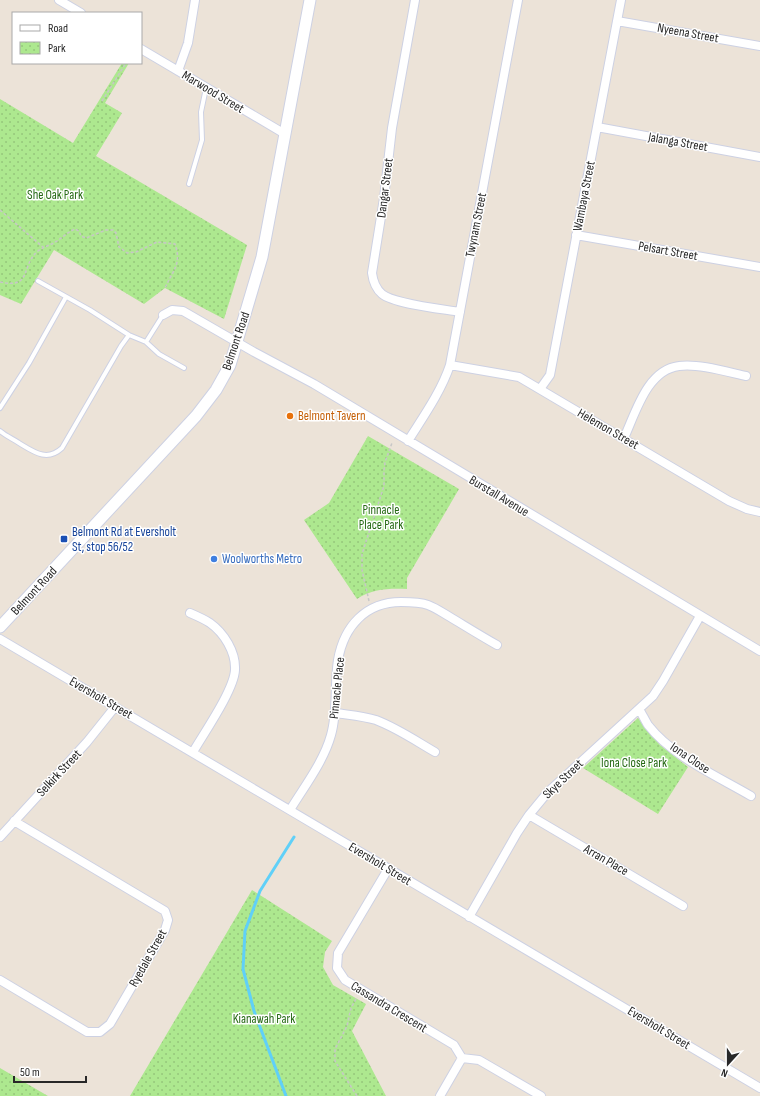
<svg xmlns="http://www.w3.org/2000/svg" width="760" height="1096" viewBox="0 0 760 1096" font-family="'Sofia Sans Condensed',sans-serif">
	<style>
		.park { fill: url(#park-dots) }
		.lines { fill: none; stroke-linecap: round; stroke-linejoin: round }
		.stream { stroke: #60d0f8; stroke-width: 3 }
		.service-casing { stroke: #cdd1e3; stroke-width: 6 }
		.minor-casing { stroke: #cdd1e3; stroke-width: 10 }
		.secondary-casing { stroke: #cdd1e3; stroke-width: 13 }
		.path { stroke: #c7c7c7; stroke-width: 1.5; stroke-dasharray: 3 2; stroke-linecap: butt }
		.service { stroke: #fff; stroke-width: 4 }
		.minor { stroke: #fff; stroke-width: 8 }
		.secondary { stroke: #fff; stroke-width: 11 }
		.food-dot { fill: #e8710a; stroke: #fff; stroke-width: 1.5 }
		.transit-dot { fill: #1a4fb4; stroke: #fff; stroke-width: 1.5 }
		.shop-dot { fill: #3f7fe0; stroke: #fff; stroke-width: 1.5 }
		.labels { text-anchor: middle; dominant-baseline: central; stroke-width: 3; stroke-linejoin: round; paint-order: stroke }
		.street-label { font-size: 13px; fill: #282828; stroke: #fff }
		.park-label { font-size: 13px; fill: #256913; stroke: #fff }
		.food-label { font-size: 13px; fill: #c56008; stroke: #fff; text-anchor: start }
		.transit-label { font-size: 13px; fill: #164399; stroke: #fff; text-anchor: start }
		.shop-label { font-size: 13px; fill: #366cbe; stroke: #fff; text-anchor: start }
	</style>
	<defs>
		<pattern id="park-dots" width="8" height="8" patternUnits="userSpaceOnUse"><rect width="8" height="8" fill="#ade88f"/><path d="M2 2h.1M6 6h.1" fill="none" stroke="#95c77b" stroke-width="1.8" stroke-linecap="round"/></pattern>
	</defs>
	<rect width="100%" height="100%" fill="#ece3d8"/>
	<!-- park -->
	<path class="park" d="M122,63H129L105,103L122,113L96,156L247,245L224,319L165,288L144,304L54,250L21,304L0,295V99L73,143Z
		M368,436L459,489L407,578V589C390,588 371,589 357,599L304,520L329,503Z
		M638,718L660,745L688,767L658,814L583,768Z
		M252,890L332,941L325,952L323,967L333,985L366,1004L352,1031L386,1096H130Z
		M0,1068L48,1096H0Z"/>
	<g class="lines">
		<!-- stream -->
		<path class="stream" d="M286,1096L254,1011L243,969L245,931L260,891L294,837"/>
		<!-- service casing -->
		<g class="service-casing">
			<path id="service" d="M189,184L202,140L201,112L206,88
				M38,281L90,310L129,335L146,342L159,354L184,368
				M146,342L163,315
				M0,408L29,363L66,297
				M0,431C6,436 13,439 19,443C34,452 47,462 62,448L121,346L129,335"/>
		</g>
		<!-- minor casing -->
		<g class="minor-casing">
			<path id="minor" d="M59,0L81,13
				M415,0L392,128L384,198L372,273C373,281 375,288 382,294C394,304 443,309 460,312
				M617,21L760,46
				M141,49L285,134
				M178,71L188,43L195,0
				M597,127L760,157
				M576,235L760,267
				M163,315L172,310L183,311L254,352L314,384L760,651
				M450,365L519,377L729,501L747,509L760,512
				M540,389L550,375L621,0
				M624,438C636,412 647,370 679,366C697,363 728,372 746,376
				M408,441C423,417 441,392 450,365L518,0
				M190,613C197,616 204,619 210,623C224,633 236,652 235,670C234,690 204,733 193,752
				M0,639L760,1088
				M639,709C642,714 645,720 648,725C673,757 717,776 751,796
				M336,713C349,715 363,716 376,720C397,728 416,741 435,752
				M290,810C304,787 324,761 331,735C338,711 334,685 338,660C344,626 366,602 401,602C411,602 420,602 428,605C436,608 443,613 450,617C465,626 481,636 497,645
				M529,815L683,906
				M0,837L87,742L115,707
				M388,869L338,953L337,968L345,980L454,1045L462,1058L479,1060L541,1096
				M469,917L517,833L529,815L548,792L653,696L663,681L700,616
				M0,980L87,1032H100L110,1024L165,930L168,920L165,911L14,821
				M440,1096L462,1058"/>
		</g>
		<!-- secondary casing -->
		<g class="secondary-casing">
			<path id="secondary" d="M0,627L196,416L216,390L230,365L262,257L310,0"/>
		</g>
		<!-- path -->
		<path class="path" d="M102,101L126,63
			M0,210L44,248
			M0,282C33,289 20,266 38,251C43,247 51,245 57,241C63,237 68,232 75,229L79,231L81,236L86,238L106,230H113L116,233L119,247L127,253L136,252L157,242L175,244C182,264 173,270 165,288
			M369,601L362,570V554L384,486V471L385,462L392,443
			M357,1096L335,1061V1049L347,1026L351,1008L357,997"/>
		<!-- service -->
		<use href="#service" class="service"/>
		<!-- minor -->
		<use href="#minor" class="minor"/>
		<!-- secondary -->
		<use href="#secondary" class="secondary"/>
	</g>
	<!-- markers -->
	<circle class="food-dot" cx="290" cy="416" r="4"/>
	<rect class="transit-dot" x="60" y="535" width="8" height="8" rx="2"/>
	<circle class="shop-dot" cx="214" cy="559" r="4"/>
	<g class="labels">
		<!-- street labels -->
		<g class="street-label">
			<text transform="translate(688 33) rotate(10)">Nyeena Street</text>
			<text transform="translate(213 92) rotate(31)">Marwood Street</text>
			<text transform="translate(678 142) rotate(10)">Jalanga Street</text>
			<text transform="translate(385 188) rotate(-83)">Dangar Street</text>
			<text transform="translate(584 196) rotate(-79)">Wambaya Street</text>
			<text transform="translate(476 225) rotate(-79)">Twynam Street</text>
			<text transform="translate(668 251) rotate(10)">Pelsart Street</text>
			<text transform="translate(236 341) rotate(-71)">Belmont Road</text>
			<text transform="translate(608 429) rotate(30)">Helemon Street</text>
			<text transform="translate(499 496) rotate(31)">Burstall Avenue</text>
			<text transform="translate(34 591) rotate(-47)">Belmont Road</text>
			<text transform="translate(337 688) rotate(-84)">Pinnacle Place</text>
			<text transform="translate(101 698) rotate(30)">Eversholt Street</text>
			<text transform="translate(690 758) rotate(34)">Iona Close</text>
			<text transform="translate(59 773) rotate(-47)">Selkirk Street</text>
			<text transform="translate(563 779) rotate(-44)">Skye Street</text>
			<text transform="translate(606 860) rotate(30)">Arran Place</text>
			<text transform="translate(380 864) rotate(31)">Eversholt Street</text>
			<text transform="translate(148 958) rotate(-61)">Ryedale Street</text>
			<text transform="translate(389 1007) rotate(31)">Cassandra Crescent</text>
			<text transform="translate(659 1028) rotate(31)">Eversholt Street</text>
		</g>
		<!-- park labels -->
		<g class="park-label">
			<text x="55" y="195">She Oak Park</text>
			<text x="381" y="510">Pinnacle<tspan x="381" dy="15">Place Park</tspan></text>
			<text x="634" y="763">Iona Close Park</text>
			<text x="264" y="1019">Kianawah Park</text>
		</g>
		<!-- food labels -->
		<g class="food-label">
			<text x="298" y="416">Belmont Tavern</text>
		</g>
		<!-- transit labels -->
		<g class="transit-label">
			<text x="72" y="532">Belmont Rd at Eversholt<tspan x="72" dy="15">St, stop 56/52</tspan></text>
		</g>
		<!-- shop labels -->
		<g class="shop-label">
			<text x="222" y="559">Woolworths Metro</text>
		</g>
	</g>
	<!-- legend -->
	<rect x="12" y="12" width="130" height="52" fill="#ffffff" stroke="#a9a9a9"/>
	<rect x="20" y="25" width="20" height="6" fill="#ffffff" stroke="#a9a9a9"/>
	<text x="48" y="32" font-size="12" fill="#282828">Road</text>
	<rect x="20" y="42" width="20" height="12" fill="url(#park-dots)" stroke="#a9a9a9"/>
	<text x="48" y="52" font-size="12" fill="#282828">Park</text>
	<!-- north arrow -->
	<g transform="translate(728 1064) rotate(201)" stroke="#ffffff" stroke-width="3" paint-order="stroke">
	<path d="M0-3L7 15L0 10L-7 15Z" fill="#282828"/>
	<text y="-6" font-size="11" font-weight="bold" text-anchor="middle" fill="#282828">N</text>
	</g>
	<!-- scale -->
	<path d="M14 1076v6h72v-6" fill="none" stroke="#282828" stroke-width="2"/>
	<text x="20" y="1076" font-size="12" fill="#282828" stroke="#ffffff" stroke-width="3" paint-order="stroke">50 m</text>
</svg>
